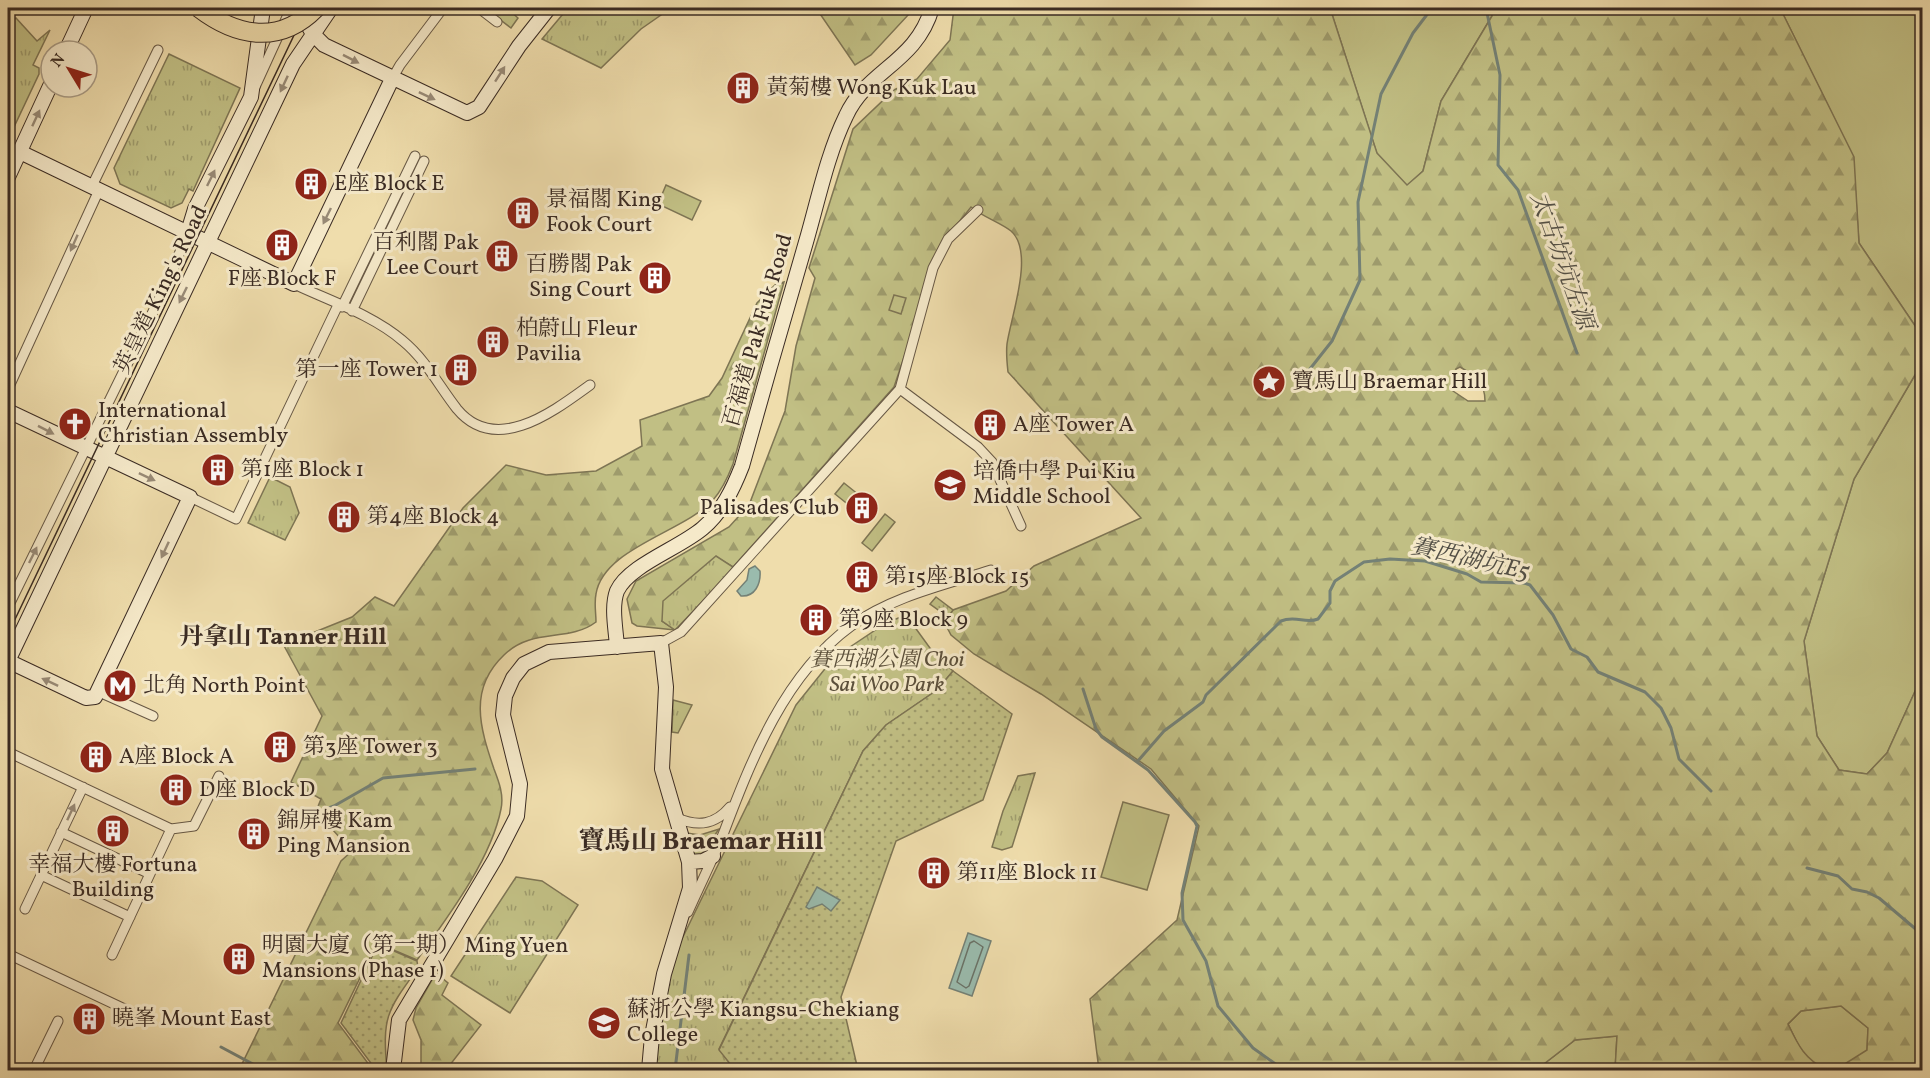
<svg xmlns="http://www.w3.org/2000/svg" width="1930" height="1078" viewBox="0 0 1930 1078" font-family="Vollkorn,'Noto Serif TC',serif">
	<style>
		.grass { fill: #c1bf84; stroke: #7e7554; stroke-width: 1.5 }
		.forest { fill: url(#forest-firs); stroke: #7e7554; stroke-width: 1.5; fill-rule: evenodd }
		.park { fill: url(#park-tufts); stroke: #7e7554; stroke-width: 1.5 }
		.garden { fill: url(#garden-dots); stroke: #7e7554; stroke-width: 1.5 }
		.water { fill: #9abbad; stroke: #748176; stroke-width: 1.5 }
		.lines { fill: none; stroke-linecap: round; stroke-linejoin: round }
		.shore { stroke: #6a7368; stroke-width: 1.5 }
		.stream { stroke: #748176; stroke-width: 3 }
		.street-casing { stroke: #675845; stroke-width: 11 }
		.secondary-casing { stroke: #3a2b23; stroke-width: 16 }
		.street { stroke: #f5e9c9; stroke-width: 9 }
		.secondary { stroke: #f5e9c9; stroke-width: 14 }
		.tram { stroke: #3a2b23; stroke-width: 1.5 }
		.highway-bridge-casing { stroke: #3a2b23; stroke-width: 20; stroke-linecap: butt }
		.highway-bridge { stroke: #efddac; stroke-width: 18 }
		.oneway { fill: #988a76 }
		.labels { text-anchor: middle; dominant-baseline: central; stroke-width: 6; stroke-linejoin: round; paint-order: stroke }
		.poi-label { font-size: 22px; fill: #3a2b23; stroke: #f5e9c9; text-anchor: start }
		.street-label { font-size: 22px; fill: #3a2b23; stroke: #f5e9c9 }
		.park-label { font-size: 22px; font-style: italic; fill: #5c503b; stroke: #f5e9c9 }
		.water-label { font-size: 24px; font-style: italic; fill: #524f46; stroke: #f5e9c9 }
		.neighbourhood-label { font-size: 24px; font-weight: bold; fill: #3a2b23; stroke: #f5e9c9 }
		.quarter-label { font-size: 26px; font-weight: bold; fill: #3a2b23; stroke: #f5e9c9 }
	</style>
	<defs>
		<pattern id="forest-firs" width="22" height="20" patternUnits="userSpaceOnUse" patternTransform="scale(1.5)"><rect width="22" height="20" fill="#c1bf84"/><path d="M5 1l3.5 6h-7zM16 11l3.5 6h-7z" fill="#9e9b6c"/></pattern>
		<pattern id="park-tufts" width="24" height="20" patternUnits="userSpaceOnUse" patternTransform="scale(1.5)"><rect width="24" height="20" fill="#c1bf84"/><path d="M3 7l-1-3M5 7V3M7 7l1-3M15 17l-1-3M17 17v-4M19 17l1-3" fill="none" stroke="#9e9b6c"/></pattern>
		<pattern id="garden-dots" width="8" height="8" patternUnits="userSpaceOnUse" patternTransform="scale(1.5)"><rect width="8" height="8" fill="#c1bf84"/><path d="M2 2h.1M6 6h.1" fill="none" stroke="#9e9b6c" stroke-width="1.8" stroke-linecap="round"/></pattern>
	</defs>
	<rect width="100%" height="100%" fill="#efddac"/>
	<filter id="stains"><feTurbulence type="fractalNoise" baseFrequency=".00333" numOctaves="4"/><feColorMatrix values="0 0 0 0 .2 0 0 0 0 .09 0 0 0 0 .02 0 0 0 .5 -.17"/></filter>
	<radialGradient id="worn" r=".72"><stop offset=".6" stop-color="#630" stop-opacity="0"/><stop offset="1" stop-color="#630" stop-opacity=".3"/></radialGradient>
	<!-- grass -->
	<path class="grass" d="M1330,8H1492V16L1441,101L1423,171L1407,186L1377,154Z
		M1780,8H1922V336L1859,243L1853,157Z
		M666,185L701,201L692,220L658,204Z
		M1922,363V676L1887,753L1867,774L1839,770L1817,736L1804,641L1854,479Z
		M844,483L874,507L865,518L835,494Z
		M885,514L895,522L872,551L862,543Z
		M1123,802L1169,815L1147,890L1101,877Z
		M719,829L702,854L692,856L686,833L700,835Z
		M1841,1006L1868,1028L1867,1051C1857,1056 1845,1067 1835,1070C1810,1078 1796,1040 1788,1024L1801,1011Z
		M1617,1036L1615,1070H1536L1575,1040Z"/>
	<!-- forest -->
	<path class="forest" d="M816,8H907L910,13L871,55L855,65Z
		M954,8H1330L1377,153L1407,185L1423,171L1441,101L1492,16V8H1780L1854,157L1859,243L1922,336V363L1854,479L1804,641L1817,736L1839,770L1867,774L1887,753L1922,676V1070H1835L1867,1050L1868,1028L1841,1006L1801,1011L1788,1024C1798,1045 1805,1060 1827,1070H1615L1617,1036L1575,1040L1536,1070H1099L1090,999L1177,920L1199,826L1151,769L1041,694L974,654L951,635L940,614L948,617L953,610L1006,591L1034,566L1141,518L1008,372C1007,363 1006,353 1007,344C1011,316 1035,252 1011,231C999,222 983,217 971,207L943,242L894,387L733,567L716,557L662,621L675,630L637,626L632,623L627,599L636,581L729,527L749,505L785,411L796,346L815,278L809,268L853,129L894,90L917,79L950,40ZM1460,367C1476,376 1485,383 1485,401H1468L1453,391L1456,369Z
		M784,282L733,464C728,477 722,490 713,500C684,532 603,548 596,594C594,603 596,613 596,622C568,643 533,627 504,655C468,689 480,728 494,769C499,782 504,795 501,809C491,860 447,918 417,960L377,943L338,1023L373,1070H239L341,861L352,851L332,829L314,816L321,799L291,782L322,716L276,631L295,640L352,617L375,597L394,606L463,508L506,465L546,475L596,471L642,446L640,420L709,396L722,378L757,303L775,285Z
		M436,973L448,983L442,995L481,1025L446,1070H421V1040L413,1020L416,1008Z"/>
	<!-- park -->
	<path class="park" d="M485,8H507L518,18L511,28Z
		M568,8H671L641,29L601,68L542,39Z
		M16,18L37,41L50,30L33,65L39,68V74L14,127L8,132V24Z
		M169,54L240,88L193,191L189,189L182,203L171,208L120,184L114,168Z
		M894,295L906,298L901,314L889,310Z
		M270,477L290,487L299,513L285,540L248,523Z
		M716,556L733,567L727,576L675,630L662,621L663,601Z
		M936,597L953,610L948,617L930,604Z
		M906,615L935,655L953,671L937,690L886,725L863,751L719,1049L735,1070H655L658,1019L679,945L796,705L828,665L844,651L886,623Z
		M673,700L692,705L678,733L672,732Z
		M1035,773L1012,847L1002,850L992,847L1003,811L1018,776Z
		M341,837L352,851L348,854L344,850L338,854L331,846Z
		M516,877L542,881L578,905L510,1013L451,976Z"/>
	<!-- garden -->
	<path class="garden" d="M953,671L1012,714L983,800L896,841L841,997L858,1070H735L719,1050L863,751L886,725L937,690Z
		M378,944L417,961L418,968C387,1011 382,1016 387,1070H376L341,1023Z"/>
	<!-- water -->
	<path class="water" d="M755,566L760,571C761,584 755,597 741,596L737,591L747,580L749,569Z
		M817,887L840,900L831,911L822,904L809,909L806,907Z
		M968,933L991,941L972,996L949,988Z"/>
	<g class="lines">
		<!-- shore -->
		<path class="shore" d="M974,941L983,947L969,986L966,988L957,982L970,943Z"/>
		<!-- stream -->
		<path class="stream" d="M1486,8L1500,75L1498,165L1518,190L1577,353
			M1302,379L1332,341L1360,280L1358,202L1381,94L1413,33L1432,8
			M1083,689L1096,729L1102,737L1148,770L1195,822L1197,826L1182,893L1183,920L1206,961L1218,1006L1253,1048L1284,1070
			M1137,762L1164,731L1203,702L1206,695L1281,621C1295,615 1306,624 1318,619L1330,603V591L1335,581L1364,562L1390,559L1425,561L1467,574L1481,582L1524,583L1530,585L1553,615L1571,649L1587,657L1598,672L1645,692L1661,708L1671,728L1679,759L1711,791
			M311,815L334,806L383,778L475,769
			M1807,868L1838,876L1852,889L1867,892L1879,898L1918,931
			M221,1047L264,1070
			M675,1070L689,955"/>
		<!-- street casing -->
		<g class="street-casing">
			<path id="street" d="M484,12L497,22
				M392,79L400,65L443,8
				M255,87L291,8
				M8,146L20,152
				M92,186L158,50
				M294,284C330,301 373,315 403,341C426,360 439,386 457,409C496,456 554,411 590,385
				M342,307L415,156
				M352,311L424,161
				M8,389L99,190
				M900,389L978,447L992,462L1021,526
				M190,497L236,519L338,305
				M8,607L169,279L188,232
				M661,643L681,632L900,389L933,268L948,239L978,210
				M99,692L153,716
				M8,752L171,829
				M677,818C698,827 715,825 730,807
				M171,829L194,826L219,776
				M61,832L150,874
				M41,875L130,917
				M25,909L83,787
				M688,912C700,885 713,859 724,832C752,758 785,674 851,626C891,597 944,585 991,570
				M8,954L148,1020
				M112,955L171,829
				M34,1070L58,1021"/>
		</g>
		<!-- secondary casing -->
		<g class="secondary-casing">
			<path id="secondary" d="M298,8L313,34L324,45L467,113L479,107L519,46L549,8
				M66,51L86,8
				M20,152L294,284L392,79
				M8,177L51,84
				M188,232L195,209L251,97L263,8
				M8,411L190,497L95,697L86,698L8,661
				M617,647C616,630 611,607 617,591C629,565 680,548 703,528C722,512 733,489 742,466C763,391 784,317 806,242C818,201 827,155 846,116C867,70 916,63 932,8
				M8,661L293,64L331,8
				M689,862L703,861L713,856
				M393,1070L399,1020L495,859L517,816L520,784L503,715L505,696L513,678L524,664L549,652L661,643L666,687L662,769L689,862L690,888L664,974L652,1036L649,1070"/>
		</g>
		<!-- street -->
		<use href="#street" class="street"/>
		<!-- secondary -->
		<use href="#secondary" class="secondary"/>
		<!-- tram -->
		<path class="tram" d="M8,634L307,8"/>
		<!-- highway-bridge casing -->
		<g class="highway-bridge-casing">
			<path id="highway-bridge" d="M199,8C237,37 280,45 316,8"/>
		</g>
		<!-- highway-bridge -->
		<use href="#highway-bridge" class="highway-bridge"/>
	</g>
	<!-- one-way arrows -->
	<defs><path id="oneway-solid" d="M-6-.8H1V-3.2L6.5 0L1 3.2V.8H-6Z" transform="scale(1.5)"/></defs>
	<g class="oneway">
		<use href="#oneway-solid" transform="translate(351 59) rotate(27)"/>
		<use href="#oneway-solid" transform="translate(500 74) rotate(-57)"/>
		<use href="#oneway-solid" transform="translate(284 84) rotate(115)"/>
		<use href="#oneway-solid" transform="translate(427 96) rotate(25)"/>
		<use href="#oneway-solid" transform="translate(36 118) rotate(-65)"/>
		<use href="#oneway-solid" transform="translate(211 178) rotate(-64)"/>
		<use href="#oneway-solid" transform="translate(327 216) rotate(116)"/>
		<use href="#oneway-solid" transform="translate(74 243) rotate(114)"/>
		<use href="#oneway-solid" transform="translate(183 295) rotate(116)"/>
		<use href="#oneway-solid" transform="translate(46 430) rotate(27)"/>
		<use href="#oneway-solid" transform="translate(147 477) rotate(25)"/>
		<use href="#oneway-solid" transform="translate(165 550) rotate(115)"/>
		<use href="#oneway-solid" transform="translate(33 555) rotate(-64)"/>
		<use href="#oneway-solid" transform="translate(50 682) rotate(-155)"/>
		<use href="#oneway-solid" transform="translate(71 812) rotate(-65)"/>
	</g>
	<!-- icons -->
	<defs>
		<g id="building-disc" transform="scale(1.725)"><circle r="9.5" fill="#8f2418" stroke="#f5e9c9"/><path d="M-4-6H4V6H1V3H-1V6H-4ZM-2.5-4.3h1.7v1.8h-1.7ZM.8-4.3h1.7v1.8H.8ZM-2.5-1h1.7V.8h-1.7ZM.8-1h1.7V.8H.8Z" fill="#fff"/></g>
		<g id="sight-disc" transform="scale(1.725)"><circle r="9.5" fill="#8f2418" stroke="#f5e9c9"/><path d="M0-6L1.8-2.2L6-1.7L2.9 1.2L3.7 5.4L0 3.3L-3.7 5.4L-2.9 1.2L-6-1.7L-1.8-2.2Z" fill="#fff"/></g>
		<g id="church-disc" transform="scale(1.725)"><circle r="9.5" fill="#8f2418" stroke="#f5e9c9"/><path d="M-1.2-6h2.4v3.5h3.3v2.4h-3.3V6h-2.4V-.1h-3.3v-2.4h3.3Z" fill="#fff"/></g>
		<g id="school-disc" transform="scale(1.725)"><circle r="9.5" fill="#8f2418" stroke="#f5e9c9"/><path d="M0-5L7-2L0 1L-7-2ZM-4 1L0 2.5L4 1V4Q0 6-4 4Z" fill="#fff"/></g>
		<g id="metro-disc" transform="scale(1.725)"><circle r="9.5" fill="#8f2418" stroke="#f5e9c9"/><path d="M-5.5 5V-5H-3L0 0L3-5H5.5V5H3V-.5L0 4L-3-.5V5Z" fill="#fff"/></g>
	</defs>
	<g fill-rule="evenodd">
		<use href="#building-disc" x="743" y="88"/>
		<use href="#building-disc" x="311" y="184"/>
		<use href="#building-disc" x="523" y="213"/>
		<use href="#building-disc" x="282" y="245"/>
		<use href="#building-disc" x="502" y="256"/>
		<use href="#building-disc" x="655" y="278"/>
		<use href="#building-disc" x="493" y="342"/>
		<use href="#building-disc" x="461" y="370"/>
		<use href="#sight-disc" x="1269" y="382"/>
		<use href="#church-disc" x="75" y="424"/>
		<use href="#building-disc" x="990" y="425"/>
		<use href="#building-disc" x="218" y="470"/>
		<use href="#school-disc" x="950" y="485"/>
		<use href="#building-disc" x="862" y="508"/>
		<use href="#building-disc" x="344" y="517"/>
		<use href="#building-disc" x="862" y="577"/>
		<use href="#building-disc" x="816" y="620"/>
		<use href="#metro-disc" x="120" y="686"/>
		<use href="#building-disc" x="280" y="747"/>
		<use href="#building-disc" x="96" y="757"/>
		<use href="#building-disc" x="176" y="790"/>
		<use href="#building-disc" x="113" y="831"/>
		<use href="#building-disc" x="254" y="834"/>
		<use href="#building-disc" x="934" y="873"/>
		<use href="#building-disc" x="239" y="959"/>
		<use href="#building-disc" x="89" y="1019"/>
		<use href="#school-disc" x="604" y="1023"/>
	</g>
	<g class="labels">
		<!-- poi labels -->
		<g class="poi-label">
			<text x="766" y="88">黃菊樓 Wong Kuk Lau</text>
			<text x="334" y="184">E座 Block E</text>
			<text x="546" y="200">景福閣 King<tspan x="546" dy="25">Fook Court</tspan></text>
			<text x="479" y="243" text-anchor="end">百利閣 Pak<tspan x="479" dy="25">Lee Court</tspan></text>
			<text x="632" y="265" text-anchor="end">百勝閣 Pak<tspan x="632" dy="25">Sing Court</tspan></text>
			<text x="282" y="279" text-anchor="middle">F座 Block F</text>
			<text x="516" y="329">柏蔚山 Fleur<tspan x="516" dy="25">Pavilia</tspan></text>
			<text x="438" y="370" text-anchor="end">第一座 Tower 1</text>
			<text x="1292" y="382">寶馬山 Braemar Hill</text>
			<text x="98" y="411">International<tspan x="98" dy="25">Christian Assembly</tspan></text>
			<text x="1013" y="425">A座 Tower A</text>
			<text x="241" y="470">第1座 Block 1</text>
			<text x="973" y="472">培僑中學 Pui Kiu<tspan x="973" dy="25">Middle School</tspan></text>
			<text x="839" y="508" text-anchor="end">Palisades Club</text>
			<text x="367" y="517">第4座 Block 4</text>
			<text x="885" y="577">第15座 Block 15</text>
			<text x="839" y="620">第9座 Block 9</text>
			<text x="143" y="686">北角 North Point</text>
			<text x="303" y="747">第3座 Tower 3</text>
			<text x="119" y="757">A座 Block A</text>
			<text x="199" y="790">D座 Block D</text>
			<text x="277" y="821">錦屏樓 Kam<tspan x="277" dy="25">Ping Mansion</tspan></text>
			<text x="113" y="865" text-anchor="middle">幸福大樓 Fortuna<tspan x="113" dy="25">Building</tspan></text>
			<text x="957" y="873">第11座 Block 11</text>
			<text x="262" y="946">明園大廈（第一期） Ming Yuen<tspan x="262" dy="25">Mansions (Phase 1)</tspan></text>
			<text x="627" y="1010">蘇浙公學 Kiangsu-Chekiang<tspan x="627" dy="25">College</tspan></text>
			<text x="112" y="1019">曉峯 Mount East</text>
		</g>
		<!-- street labels -->
		<g class="street-label">
			<text transform="translate(162 290) rotate(-64)">英皇道 King's Road</text>
			<text transform="translate(759 331) rotate(-74)">百福道 Pak Fuk Road</text>
		</g>
		<!-- park labels -->
		<g class="park-label">
			<text x="887" y="660">賽西湖公園 Choi<tspan x="887" dy="25">Sai Woo Park</tspan></text>
		</g>
		<!-- water labels -->
		<g class="water-label">
			<text transform="translate(1561 261) rotate(70)">太古坊坑左源</text>
			<text transform="translate(1470 560) rotate(13)">賽西湖坑E5</text>
		</g>
		<!-- neighbourhood labels -->
		<g class="neighbourhood-label">
			<text x="283" y="638">丹拿山 Tanner Hill</text>
		</g>
		<!-- quarter labels -->
		<g class="quarter-label">
			<text x="701" y="842">寶馬山 Braemar Hill</text>
		</g>
	</g>
	<!-- margin -->
	<rect width="1930" height="1078" fill="none" stroke="#efddac" stroke-width="30"/>
	<rect x="9" y="9" width="1912" height="1060" fill="none" stroke="#3a2b23" stroke-width="3"/>
	<rect x="15" y="15" width="1900" height="1048" fill="none" stroke="#3a2b23" stroke-width="1.5"/>
	<!-- north arrow -->
	<g transform="translate(69 69) rotate(308)"><circle r="28" fill="#f5e9c9" stroke="#aa9d87" stroke-width="1.5"/>
	<path d="M0-4.5L10 22L0 15L-10 22Z" fill="#8f2418"/>
	<text y="-9" font-size="16" font-weight="bold" text-anchor="middle" fill="#3a2b23">N</text>
	</g>
	<rect width="100%" height="100%" filter="url(#stains)"/>
	<rect width="100%" height="100%" fill="url(#worn)"/>
</svg>
